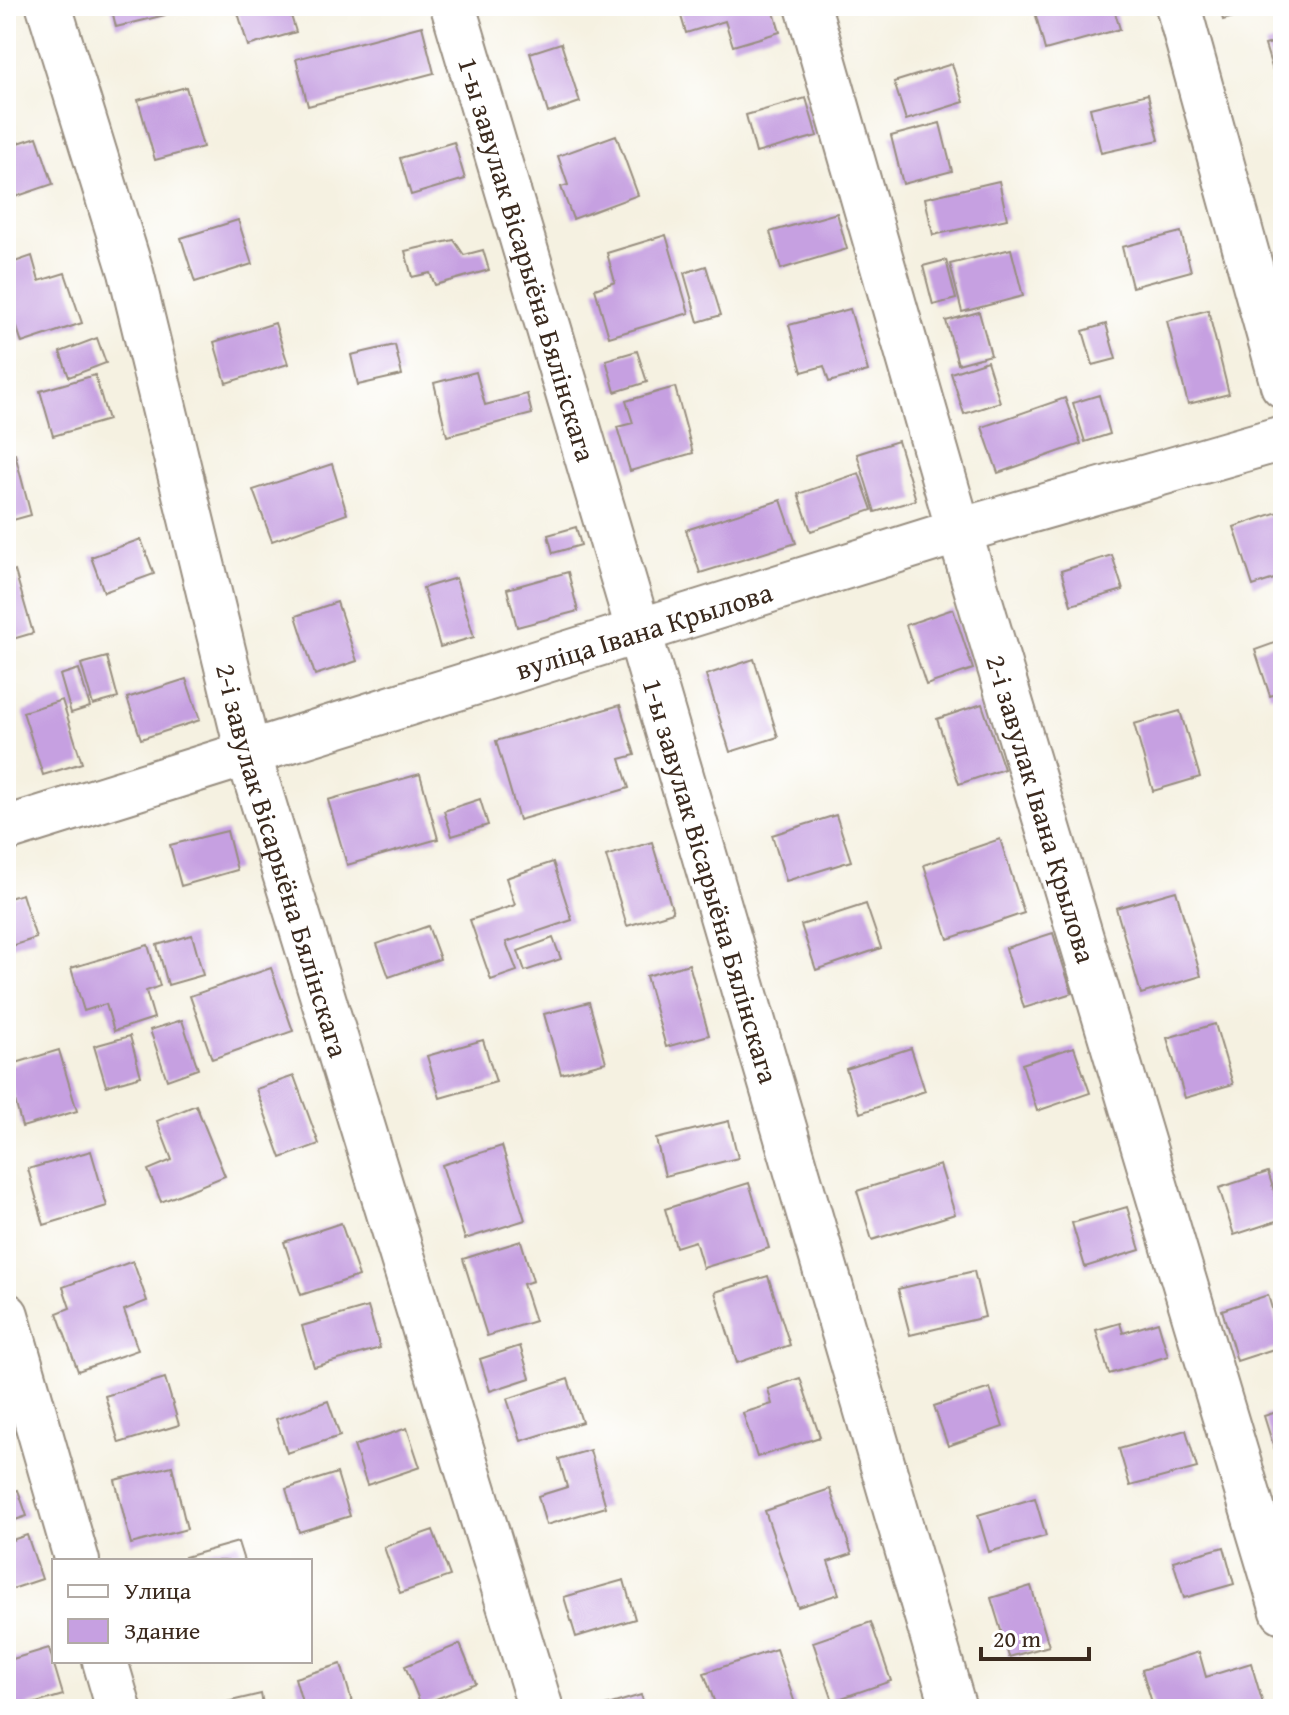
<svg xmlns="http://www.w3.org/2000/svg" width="1289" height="1715" viewBox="0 0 1289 1715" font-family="'Gentium Book Plus',serif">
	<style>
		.building { fill: #c6a0e1 }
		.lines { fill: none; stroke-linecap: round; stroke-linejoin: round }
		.minor-casing { stroke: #988e80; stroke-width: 48 }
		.minor { stroke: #fff; stroke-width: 44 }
		.labels { text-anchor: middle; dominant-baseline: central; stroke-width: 6; stroke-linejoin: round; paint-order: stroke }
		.street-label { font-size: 28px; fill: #3b2a1e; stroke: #fff }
	</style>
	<rect width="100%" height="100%" fill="#fff"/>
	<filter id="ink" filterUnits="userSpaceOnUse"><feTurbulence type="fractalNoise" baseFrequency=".0125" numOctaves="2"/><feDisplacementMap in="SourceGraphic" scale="16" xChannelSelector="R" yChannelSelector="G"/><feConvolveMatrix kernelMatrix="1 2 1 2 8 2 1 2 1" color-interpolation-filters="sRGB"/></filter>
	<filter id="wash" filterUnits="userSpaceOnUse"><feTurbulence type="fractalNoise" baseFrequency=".006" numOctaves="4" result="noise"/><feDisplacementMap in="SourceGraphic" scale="32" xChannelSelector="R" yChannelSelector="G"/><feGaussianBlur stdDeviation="1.8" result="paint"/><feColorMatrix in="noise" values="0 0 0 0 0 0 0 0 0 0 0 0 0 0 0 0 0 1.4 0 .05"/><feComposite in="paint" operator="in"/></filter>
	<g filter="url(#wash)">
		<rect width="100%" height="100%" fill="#f5f1e1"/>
		<g id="blocks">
			<!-- building -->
			<path class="building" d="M111,6H163L165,15L116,27Z
				M236,6H288L296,32L248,46Z
				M678,6H772L780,32L733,46L725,21L686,33Z
				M1047,6H1113L1120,29L1045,50L1035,12L1048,8Z
				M1219,6H1268V7L1223,20Z
				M422,26L434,73L308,106L296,59Z
				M1283,40V100H1282L1265,45Z
				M561,43L580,102L548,113L530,53Z
				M952,64L964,102L906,120L894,82Z
				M186,87L203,147L155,160L138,100Z
				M1148,94L1159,140L1101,153L1090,108Z
				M806,98L817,136L756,153L746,115Z
				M940,123L952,171L903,184L891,136Z
				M616,135L638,195L573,219L561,187L568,185L558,156Z
				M37,137L53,184L6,200V147Z
				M454,142L465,179L411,195L400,158Z
				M999,181L1007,219L933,235L925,198Z
				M837,213L847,249L781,269L770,232Z
				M238,220L252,264L195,282L181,238Z
				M1181,232L1191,271L1132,287L1122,247Z
				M666,235L689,313L609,337L595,289L615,282L607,253Z
				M454,240L464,255L483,250L489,270L435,285L430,273L412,277L405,251Z
				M1011,249L1023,296L962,312L950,264Z
				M32,256L39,281L65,273L82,323L22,343L6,294V265Z
				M946,260L956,299L933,305L923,266Z
				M706,266L721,315L698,322L684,273Z
				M850,309L868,371L829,382L824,366L802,372L789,325Z
				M1208,310L1229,394L1188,404L1167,321Z
				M979,312L991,355L958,364L946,321Z
				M275,323L288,364L226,383L214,342Z
				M1106,324L1116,359L1093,365L1083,331Z
				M97,338L106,363L69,377L60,352Z
				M395,345L402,375L358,385L351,355Z
				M637,351L647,382L615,392L606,360Z
				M987,361L1000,402L964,414L951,373Z
				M476,372L485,405L527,394L532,414L447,436L434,383Z
				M95,375L108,420L53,436L40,391Z
				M675,387L693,453L630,471L617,427L633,423L626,401Z
				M1099,395L1110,434L1085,442L1073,403Z
				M1065,398L1081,444L998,473L982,427Z
				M898,441L916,500L875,512L857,454Z
				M15,454L31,515L6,522V457Z
				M332,464L347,514L272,541L253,490Z
				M859,473L872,510L811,531L798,494Z
				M781,500L796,543L700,573L686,530Z
				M1281,511L1283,518V576L1253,586L1234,527Z
				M576,527L581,545L553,553L548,535Z
				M141,539L154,574L104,592L91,557Z
				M1112,555L1123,590L1071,605L1061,571Z
				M15,571L33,633L6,641V574Z
				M568,572L578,611L517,627L507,589Z
				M456,578L474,637L440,647L423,588Z
				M337,602L357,661L315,675L296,616Z
				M953,609L973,669L926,685L906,625Z
				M1283,640V692L1270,696L1255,650Z
				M107,657L118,698L93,705L81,664Z
				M754,659L778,737L730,752L706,675Z
				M79,669L90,707L71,713L60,675Z
				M186,679L200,720L141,739L127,698Z
				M62,700L82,763L43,775L23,712Z
				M982,704L1004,769L959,784L937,719Z
				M620,705L635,755L620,759L629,788L519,820L496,741Z
				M1180,711L1200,777L1153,791L1134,724Z
				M420,774L438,839L347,865L328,800Z
				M480,799L488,825L452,836L444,811Z
				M836,815L851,861L786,881L772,835Z
				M227,831L237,870L181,886L170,845Z
				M1000,839L1024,913L948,939L924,865Z
				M652,842L673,912L627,926L606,856Z
				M553,862L572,920L506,942L517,971L491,980L470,920L515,905L506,878Z
				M1176,891L1201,976L1141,994L1116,908Z
				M22,894L36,938L6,948V899Z
				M866,904L881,948L816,970L801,925Z
				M428,926L440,959L389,977L377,944Z
				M1053,933L1072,993L1024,1008L1006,948Z
				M192,935L203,975L168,985L157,945Z
				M553,938L561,959L525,971L518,951Z
				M148,945L160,986L146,991L154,1018L114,1031L106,1004L84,1011L71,968Z
				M689,964L709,1035L666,1047L646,976Z
				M271,968L293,1031L212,1059L190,996Z
				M589,1002L606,1062L561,1074L544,1014Z
				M182,1020L198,1069L167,1080L150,1030Z
				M1215,1024L1233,1084L1185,1098L1167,1038Z
				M130,1036L141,1076L106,1086L94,1046Z
				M483,1040L496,1082L440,1098L427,1056Z
				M1074,1047L1090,1093L1037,1111L1022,1064Z
				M911,1048L925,1091L860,1113L846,1069Z
				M59,1050L77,1111L22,1127L6,1066Z
				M294,1076L319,1144L281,1158L256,1089Z
				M196,1105L225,1176L161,1202L148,1170L172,1160L157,1121Z
				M729,1121L738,1158L665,1176L656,1139Z
				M502,1146L525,1220L465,1239L442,1165Z
				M91,1151L107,1206L44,1225L28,1169Z
				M940,1165L955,1214L872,1240L857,1191Z
				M1268,1172L1283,1219L1234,1235L1219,1188Z
				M749,1183L769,1248L703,1268L695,1241L676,1247L665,1209Z
				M1127,1207L1140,1250L1085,1267L1072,1223Z
				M341,1223L359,1276L301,1295L284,1242Z
				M521,1241L533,1281L523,1284L535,1321L487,1336L463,1259Z
				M133,1261L147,1301L124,1310L138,1350L78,1371L57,1313L70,1308L63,1287Z
				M974,1271L985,1317L910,1335L898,1289Z
				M768,1276L790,1345L737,1363L715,1292Z
				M1268,1295L1283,1346L1237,1361L1222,1310Z
				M368,1307L380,1348L314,1367L302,1326Z
				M1158,1322L1168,1356L1109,1374L1096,1330L1120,1323L1123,1333Z
				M520,1346L530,1378L490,1391L480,1359Z
				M165,1378L179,1425L119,1443L105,1396Z
				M800,1378L820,1437L757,1457L743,1413L772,1404L768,1389Z
				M568,1379L582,1422L521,1441L507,1399Z
				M990,1388L1003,1427L948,1446L934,1406Z
				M328,1401L340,1436L287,1453L276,1419Z
				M1283,1410V1445L1274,1448L1264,1416Z
				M407,1428L420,1467L367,1485L354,1446Z
				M1186,1430L1197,1468L1130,1486L1119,1449Z
				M590,1450L606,1507L546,1525L538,1496L567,1487L559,1459Z
				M172,1466L187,1529L131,1544L115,1480Z
				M337,1473L350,1516L299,1532L286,1489Z
				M830,1489L852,1554L828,1562L839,1594L798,1607L765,1511Z
				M18,1490L27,1516L6,1523V1493Z
				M1035,1498L1046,1536L989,1552L978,1515Z
				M433,1530L450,1576L400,1593L384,1547Z
				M27,1535L42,1579L6,1591V1542Z
				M238,1542L244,1561H186L185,1557Z
				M1224,1547L1234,1584L1184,1598L1173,1561Z
				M624,1580L635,1619L576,1637L564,1597Z
				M1031,1586L1049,1646L1009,1657L991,1598Z
				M871,1622L891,1681L833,1701L813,1642Z
				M460,1644L476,1683L421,1705L405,1666Z
				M49,1648L63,1695L16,1709H6V1661Z
				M776,1649L797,1709H741V1707L733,1709H717L704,1673Z
				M1199,1652L1206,1677L1251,1663L1263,1704L1246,1709H1154L1142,1670Z
				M341,1664L354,1709H304L295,1678Z
				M261,1694L264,1709H201V1708Z
				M641,1695L646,1709H598V1708Z"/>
		</g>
	</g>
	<g filter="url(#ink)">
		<use href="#blocks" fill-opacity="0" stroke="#988e80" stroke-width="2"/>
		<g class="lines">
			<!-- minor casing -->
			<g class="minor-casing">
				<g id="minor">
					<path id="s1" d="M49,6L131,272L248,753L541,1709"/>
					<path id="s2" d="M453,6L639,632L954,1709"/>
					<path id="s3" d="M808,6L959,531L1283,1611"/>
					<path d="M1178,6L1283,385"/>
					<path id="s4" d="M6,829L959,531L1283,438"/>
					<path d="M6,1315L77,1561"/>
					<path d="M105,1661L119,1709"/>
				</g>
			</g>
			<!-- minor -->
			<use href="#minor" class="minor"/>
		</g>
	</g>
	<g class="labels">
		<!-- street labels -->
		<g class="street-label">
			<text stroke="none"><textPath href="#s2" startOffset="264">1-ы завулак Вісарыёна Бялінскага</textPath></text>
			<text stroke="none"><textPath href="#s4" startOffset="668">вуліца Івана Крылова</textPath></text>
			<text stroke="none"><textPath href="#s3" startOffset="836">2-і завулак Івана Крылова</textPath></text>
			<text stroke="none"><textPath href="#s1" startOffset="886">2-і завулак Вісарыёна Бялінскага</textPath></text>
			<text stroke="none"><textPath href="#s2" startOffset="912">1-ы завулак Вісарыёна Бялінскага</textPath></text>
		</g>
	</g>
	<!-- margin -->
	<rect width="1289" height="1715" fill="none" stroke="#fff" stroke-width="32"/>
	<!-- legend -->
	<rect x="52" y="1559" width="260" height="104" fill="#ffffff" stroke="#b1aaa5" stroke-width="2"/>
	<rect x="68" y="1585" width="40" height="12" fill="#ffffff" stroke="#b1aaa5" stroke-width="2"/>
	<text x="124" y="1599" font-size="24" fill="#3b2a1e">Улица</text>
	<rect x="68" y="1619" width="40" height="24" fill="#c6a0e1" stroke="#b1aaa5" stroke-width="2"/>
	<text x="124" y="1639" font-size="24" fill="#3b2a1e">Здание</text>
	<!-- scale -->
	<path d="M981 1647v12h108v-12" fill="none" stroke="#3b2a1e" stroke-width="4"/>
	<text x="993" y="1647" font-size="24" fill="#3b2a1e" stroke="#ffffff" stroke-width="6" paint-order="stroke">20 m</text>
</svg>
